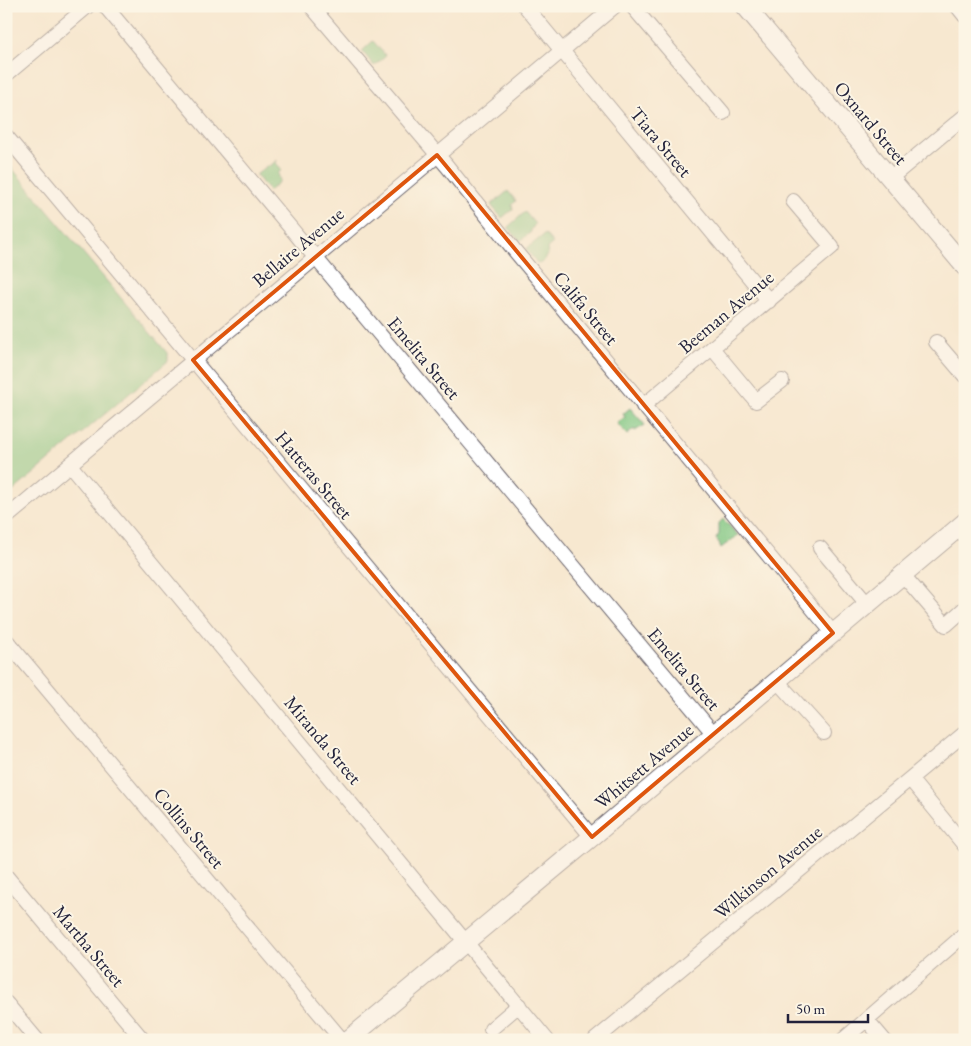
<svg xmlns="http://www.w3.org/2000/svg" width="971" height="1046" viewBox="0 0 971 1046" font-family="'EB Garamond',serif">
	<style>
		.green { fill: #80c682; stroke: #51745e }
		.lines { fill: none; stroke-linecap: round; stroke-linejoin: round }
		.minor-casing { stroke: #6d676f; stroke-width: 16 }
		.major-casing { stroke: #6d676f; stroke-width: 20 }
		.minor { stroke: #fff; stroke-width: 14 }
		.major { stroke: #fff; stroke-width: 18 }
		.marked { fill: none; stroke: #de560e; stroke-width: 4; stroke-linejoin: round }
		.labels { text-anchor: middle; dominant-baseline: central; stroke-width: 4; stroke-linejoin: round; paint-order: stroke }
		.street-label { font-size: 19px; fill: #22223b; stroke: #fcf5e5 }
	</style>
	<rect width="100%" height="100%" fill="#fcf5e5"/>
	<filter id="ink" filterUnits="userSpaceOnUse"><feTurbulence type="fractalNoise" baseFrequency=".02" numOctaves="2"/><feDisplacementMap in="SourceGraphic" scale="10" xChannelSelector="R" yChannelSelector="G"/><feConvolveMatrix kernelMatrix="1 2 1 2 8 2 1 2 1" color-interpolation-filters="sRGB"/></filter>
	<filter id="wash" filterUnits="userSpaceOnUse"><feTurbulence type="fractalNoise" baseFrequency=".0096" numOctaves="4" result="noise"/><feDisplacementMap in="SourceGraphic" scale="20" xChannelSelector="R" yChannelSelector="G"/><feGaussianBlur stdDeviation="1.12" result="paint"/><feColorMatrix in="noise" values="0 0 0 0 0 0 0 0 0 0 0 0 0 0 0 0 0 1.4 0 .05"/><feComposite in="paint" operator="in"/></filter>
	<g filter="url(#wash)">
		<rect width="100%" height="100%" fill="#f7e8d0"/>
		<!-- green -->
		<path class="green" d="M373,41L386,56L374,66L362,51Z
			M277,160L276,163L282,170L278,173L280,181L269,191L256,175L267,166H270Z
			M6,161L168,354V361L6,497Z
			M508,191L516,201L512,205L513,209L502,218L491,205Z
			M525,212L535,224L531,230V232L520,241L508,227Z
			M545,234L553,243L547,248L548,255L543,262L538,264L526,249Z
			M630,408L645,425L635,431L634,429L627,435L617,423L625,417L623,414Z
			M723,519L738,535L721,548L719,546L720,544L716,539L719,534V523Z"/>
	</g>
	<g filter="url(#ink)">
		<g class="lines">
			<!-- minor casing -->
			<g class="minor-casing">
				<path id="minor" d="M105,6L714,734
					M311,6L447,166L515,251L833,633
					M525,6L769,301
					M632,6L723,113
					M957,6L965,16
					M6,75L88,6
					M6,136L592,837
					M889,179L965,116
					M936,342L965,376
					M712,348L756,401L782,381
					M643,406L832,247L793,201
					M70,465L547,1040
					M6,518L615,6
					M820,548L868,605
					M903,575L946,625L965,608
					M6,640L342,1040
					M777,681L824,733
					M910,779L965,846
					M6,876L143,1040
					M6,1003L37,1040
					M867,1020L884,1040
					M491,1029L519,1005
					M595,1040L965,733
					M843,1040L965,934"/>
			</g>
			<!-- major casing -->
			<g class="major-casing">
				<path id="major" d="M745,6L965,267
					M348,1040L592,837L965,522"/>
			</g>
			<!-- minor -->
			<use href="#minor" class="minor"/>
			<!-- major -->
			<use href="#major" class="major"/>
		</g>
	</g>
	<!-- marked area -->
	<path d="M0 0H971V1046H0ZM437,155L833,633L592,837L193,360Z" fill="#f7e8d0" fill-opacity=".55" fill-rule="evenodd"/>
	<path class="marked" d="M437,155L833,633L592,837L193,360Z"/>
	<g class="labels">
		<!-- street labels -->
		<g class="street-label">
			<text transform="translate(871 123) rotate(50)">Oxnard Street</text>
			<text transform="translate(661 142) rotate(50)">Tiara Street</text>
			<text transform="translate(298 247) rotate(-40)">Bellaire Avenue</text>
			<text transform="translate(586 308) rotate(50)">Califa Street</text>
			<text transform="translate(726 312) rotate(-40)">Beeman Avenue</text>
			<text transform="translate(424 358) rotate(50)">Emelita Street</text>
			<text transform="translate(314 475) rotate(50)">Hatteras Street</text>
			<text transform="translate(684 669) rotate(50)">Emelita Street</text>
			<text transform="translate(323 740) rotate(50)">Miranda Street</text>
			<text transform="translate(644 766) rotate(-40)">Whitsett Avenue</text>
			<text transform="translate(189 828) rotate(50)">Collins Street</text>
			<text transform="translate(768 872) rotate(-40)">Wilkinson Avenue</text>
			<text transform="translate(89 946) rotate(50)">Martha Street</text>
		</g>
	</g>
	<!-- margin -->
	<rect width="971" height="1046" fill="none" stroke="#fcf5e5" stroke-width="25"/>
	<!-- scale -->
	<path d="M788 1014v8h80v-8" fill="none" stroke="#22223b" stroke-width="2.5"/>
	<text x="796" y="1014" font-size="15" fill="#22223b" stroke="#fcf5e5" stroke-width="4" paint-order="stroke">50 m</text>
</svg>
